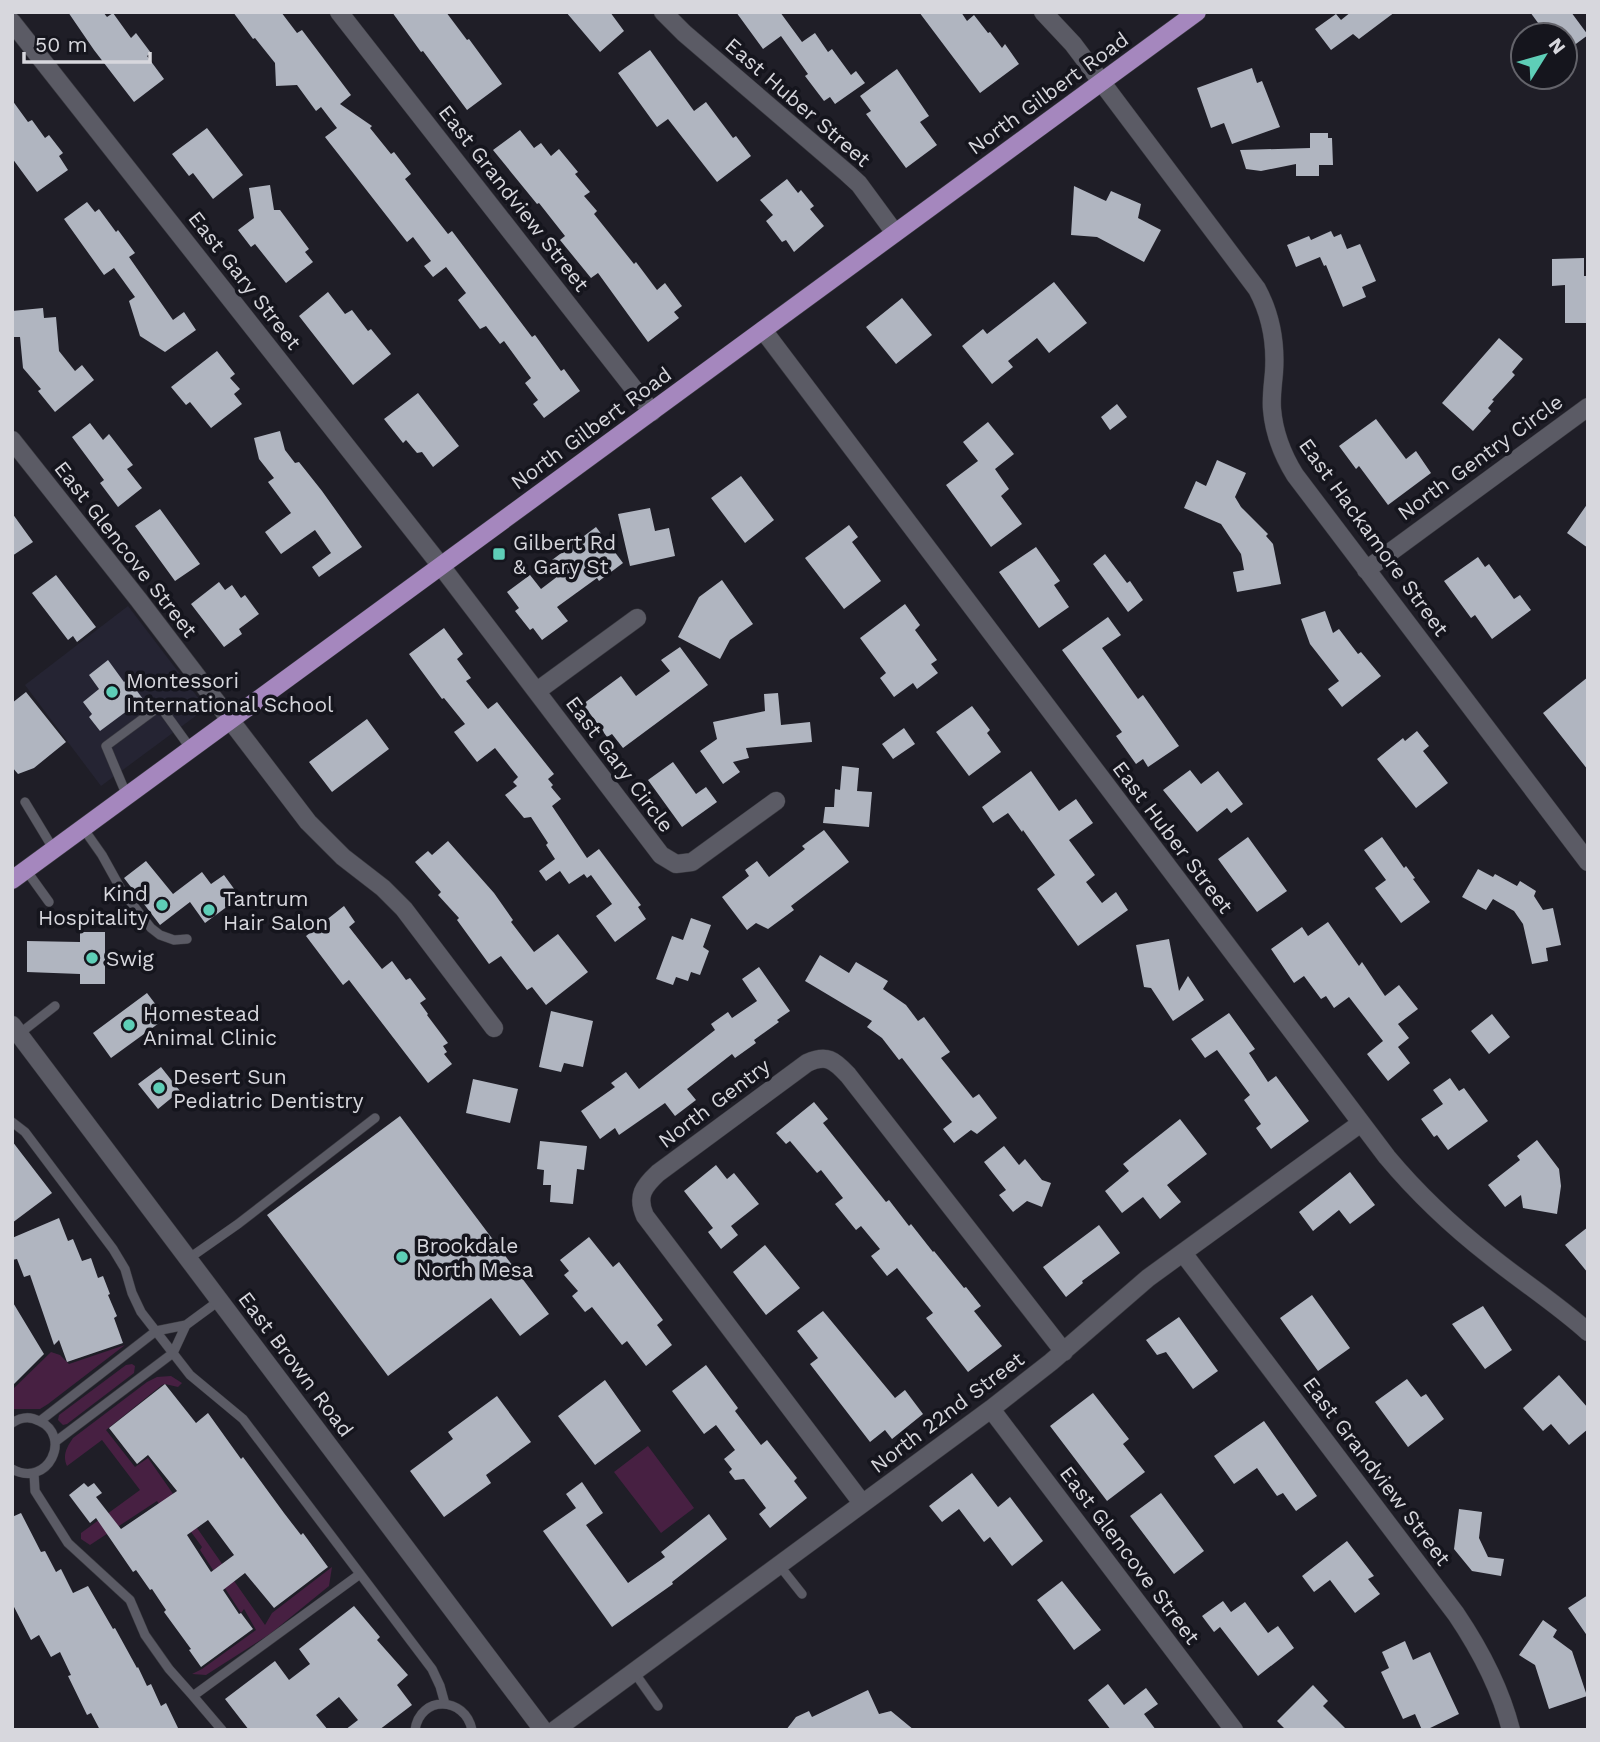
<svg xmlns="http://www.w3.org/2000/svg" width="1600" height="1742" viewBox="0 0 1600 1742" font-family="'Work Sans',sans-serif">
	<style>
		.built { fill: #252433 }
		.green { fill: #472042 }
		.building { fill: #b0b5c0; fill-rule: evenodd }
		.lines { fill: none; stroke-linecap: round; stroke-linejoin: round }
		.service-casing { stroke: #3a3a40; stroke-width: 10 }
		.minor-casing { stroke: #3a3a40; stroke-width: 19 }
		.secondary-casing { stroke: #3a3a40; stroke-width: 19 }
		.primary-casing { stroke: #3a3a40; stroke-width: 19 }
		.service { stroke: #5b5b65; stroke-width: 9 }
		.minor { stroke: #5b5b65; stroke-width: 18 }
		.secondary { stroke: #5b5b65; stroke-width: 18 }
		.primary { stroke: #a587be; stroke-width: 18 }
		.poi-dot { fill: #5eceb7; stroke: #15151d; stroke-width: 2.5 }
		.labels { text-anchor: middle; dominant-baseline: central; stroke-width: 7; stroke-linejoin: round; paint-order: stroke }
		.street-label { font-size: 21px; fill: #d7d7dd; stroke: #15151d }
		.poi-label { font-size: 21px; fill: #d7d7dd; stroke: #15151d; text-anchor: start }
	</style>
	<rect width="100%" height="100%" fill="#1f1e27"/>
	<!-- built -->
	<path class="built" d="M128,606L199,699L201,707L197,715L101,786L25,685Z"/>
	<!-- green -->
	<path class="green" d="M125,1345L48,1404L40,1409H12V1390L51,1352L60,1355L69,1364Z
		M132,1364L135,1366L134,1373L67,1424L63,1425L58,1420L59,1415L126,1365Z
		M171,1376L182,1383L178,1387L165,1384L162,1385L106,1430L135,1467L148,1458L265,1625L272,1613L332,1567L329,1586L270,1634L206,1675L192,1674L202,1669L256,1630L244,1609L241,1613L200,1550L202,1547L178,1514L170,1519L157,1501L90,1545L81,1539V1533L140,1490L102,1440L67,1466C62,1455 67,1447 73,1438L147,1382L157,1377Z
		M648,1446L694,1508L661,1533L614,1472Z"/>
	<!-- building -->
	<path class="building" d="M68,12H103L107,17L113,13L131,38L136,33L151,53L147,56L164,79L134,102L94,50Z
		M233,12H281L297,33L302,30L351,95L340,104L372,126L370,128L391,154L394,152L411,174L405,179L448,234L452,231L532,337L535,335L561,371L564,369L580,391L544,418L533,404L538,400L525,383L531,378L504,341L500,344L486,326L480,329L458,300L466,293L446,267L433,277L424,266L431,261L413,237L407,242L325,137L337,128L321,107L316,111L297,85L276,86L275,63L255,38L253,39Z
		M392,12H446L467,40L469,39L502,84L467,110L423,51L421,52Z
		M566,12H610L624,31L600,52Z
		M736,12H780L802,42L815,33L828,52L832,49L851,75L856,71L865,83L835,104L830,97L824,101L805,76L808,74L781,36L763,49Z
		M919,12H961L967,21L974,15L988,33L990,32L1002,48L1005,44L1019,64L980,93Z
		M1351,12H1395L1359,39L1353,34L1331,50L1315,29L1336,14L1341,20Z
		M1530,12H1571L1588,35L1565,52V35H1547Z
		M650,50L694,111L706,102L733,138L736,136L751,156L717,182L668,119L657,127L618,73Z
		M1252,68L1257,83L1262,81L1280,127L1232,144L1224,123L1211,128L1197,88Z
		M897,69L929,116L920,122L937,145L906,168L866,114L871,111L860,96Z
		M12,100L28,122L32,120L45,138L49,135L63,153L59,156L68,170L37,192L12,158Z
		M207,128L243,175L213,199L193,173L189,176L172,154Z
		M520,130L534,148L541,143L551,156L559,149L578,172L575,174L590,192L584,196L597,211L594,214L634,264L636,262L657,290L665,283L682,306L674,312L679,318L648,342L598,273L591,278L560,240L565,236L539,203L537,204L493,150Z
		M1310,133H1328V138H1332L1333,165H1319V176H1296V164L1261,171L1246,169L1240,150L1310,148Z
		M787,179L798,193L801,190L814,206L810,209L824,226L794,252L786,240L782,242L766,221L773,215L760,200Z
		M270,185L274,210H280L309,249L305,252L313,262L286,283L255,244L251,247L238,230L254,218L249,188Z
		M1074,186L1106,201L1111,191L1141,204L1138,218L1161,230L1144,262L1097,237L1071,235Z
		M87,202L95,212L99,209L116,232L118,230L135,253L129,257L173,320L184,312L196,330L165,352L140,336L129,301L135,297L114,268L104,275L64,219Z
		M1331,231L1334,237L1341,234L1347,249L1360,244L1376,281L1362,287L1366,297L1343,307L1326,265L1324,266L1320,257L1296,267L1287,245L1309,236L1311,240Z
		M1584,258V276H1588V323H1565V285L1552,286V259Z
		M1054,282L1087,323L1049,353L1037,338L1008,361L1013,367L992,384L962,346L983,329L987,334Z
		M328,292L345,314L352,310L368,331L371,329L391,354L353,385L299,316Z
		M902,298L932,335L896,364L866,327Z
		M43,308L44,318L56,317L59,351L75,371L82,365L94,380L55,412L38,391L41,389L23,368L20,337H12V311Z
		M1499,338L1523,359L1512,372L1515,375L1492,400L1494,401L1488,408L1491,411L1473,431L1442,403Z
		M217,351L235,374L230,378L240,389L234,394L242,404L211,428L190,402L186,405L171,387Z
		M418,393L459,446L433,467L422,452L417,453L406,440L403,443L384,419Z
		M1117,404L1127,417L1110,430L1101,417Z
		M1376,419L1406,459L1416,451L1431,473L1388,505L1359,466L1356,469L1339,446Z
		M988,422L1014,454L995,469L1009,489L1001,496L1022,524L991,547L946,485L978,461L963,442Z
		M90,423L103,440L109,434L133,465L127,469L142,488L118,507L100,483L104,480L72,437Z
		M280,431L285,450L295,463L299,462L322,491L362,547L319,577L312,567L331,553L315,530L281,554L265,532L291,513L268,482L274,478L259,459L254,438Z
		M1217,460L1246,473L1235,497L1241,507L1268,534L1266,536L1273,544L1281,584L1237,592L1233,572L1244,570L1241,554L1221,524L1184,508L1196,481L1206,486Z
		M741,476L774,520L745,543L711,498Z
		M1588,503V548L1567,533Z
		M650,508L655,531L669,528L675,556L630,566L618,514Z
		M160,509L200,564L175,581L135,526Z
		M12,513L33,542L12,556Z
		M849,525L858,537L852,542L881,581L844,609L805,558Z
		M596,527L623,563L599,581L597,578L557,607L568,621L542,640L533,628L530,630L515,611L519,608L507,592L530,575L541,589L562,573L552,560Z
		M1036,547L1060,581L1054,585L1069,607L1039,628L999,572Z
		M1105,554L1127,583L1130,581L1143,600L1128,612L1093,564Z
		M1478,557L1485,567L1489,564L1514,599L1520,595L1531,610L1492,639L1475,615L1471,618L1444,581Z
		M56,575L96,627L77,642L73,636L68,640L32,593Z
		M722,580L753,624L730,640L720,659L678,637L699,597Z
		M219,582L225,590L232,585L241,598L245,595L259,614L239,629L242,634L224,647L191,604Z
		M905,604L920,625L915,630L937,660L931,664L938,673L917,689L913,683L894,697L880,678L886,673L860,638Z
		M1325,611L1333,633L1339,629L1358,654L1361,652L1381,676L1342,707L1328,689L1339,681L1310,644L1301,619Z
		M1108,617L1121,635L1102,648L1138,699L1143,695L1179,746L1148,767L1143,759L1136,764L1116,736L1122,732L1062,650Z
		M444,628L463,654L457,659L471,678L466,681L488,709L497,702L554,774L548,779L553,785L551,787L561,799L552,806L587,858L599,849L641,905L638,907L646,919L615,942L596,916L612,904L591,875L587,878L584,874L569,884L560,871L546,881L539,871L555,859L546,845L548,843L531,817L524,818L505,795L517,786L513,782L518,777L495,748L477,762L454,732L465,724L444,698L442,699L409,654Z
		M680,647L708,685L623,748L612,734L607,737L583,704L621,676L636,696L670,671L661,660Z
		M108,660L124,682L128,679L143,699L100,731L89,717L92,714L83,702L99,689L89,675Z
		M1588,677V770L1543,713Z
		M26,692L66,742L34,768L18,774L12,767V703Z
		M778,693L781,725L810,722L812,742L746,748L749,758L733,762L740,772L723,784L700,751L717,739L713,722L765,711L764,694Z
		M972,706L990,730L987,733L1001,752L969,776L936,732Z
		M367,719L389,749L332,792L309,762Z
		M904,728L915,744L893,759L882,744Z
		M1417,731L1429,746L1423,751L1448,783L1416,808L1377,759L1403,738L1405,741Z
		M673,762L696,794L706,787L717,802L682,827L648,780Z
		M842,766L859,768L857,791L872,792L869,827L823,823L825,807H834L835,789L840,790Z
		M1190,770L1201,784L1218,771L1243,804L1231,813L1227,808L1197,832L1163,790Z
		M1031,771L1059,811L1076,799L1093,823L1069,840L1095,875L1086,882L1102,903L1116,892L1128,910L1078,946L1037,889L1055,875L1023,830L1022,832L1008,813L993,823L982,807Z
		M824,830L849,862L791,906L794,910L768,929L756,923L747,930L722,897L749,876L745,870L757,861L769,877L805,849L802,846Z
		M1248,837L1287,891L1257,912L1218,859Z
		M1382,837L1404,868L1406,866L1415,878L1413,879L1430,902L1401,923L1375,888L1386,880L1364,850Z
		M448,841L494,893L513,920L511,922L534,952L558,934L588,972L546,1005L532,987L527,990L501,956L489,964L457,920L459,918L438,895L441,892L415,862L428,851L432,855Z
		M146,861L173,894L202,872L211,884L224,875L240,897L205,923L190,902L160,925L124,878Z
		M1478,869L1493,877L1495,874L1517,886L1520,881L1536,891L1534,896L1543,910L1553,908L1561,945L1546,948L1548,961L1532,964L1523,924L1514,911L1493,899L1486,910L1462,897Z
		M344,906L355,922L349,927L382,969L392,961L406,980L410,978L426,999L420,1003L428,1014L427,1015L448,1043L443,1046L447,1052L444,1054L452,1064L428,1083L349,980L343,985L306,936Z
		M691,918L711,925L703,947L709,951L700,975L691,972L688,981L676,977L673,985L656,979L672,936L683,940Z
		M1328,922L1359,966L1362,962L1385,996L1399,985L1418,1009L1398,1024L1409,1038L1398,1047L1410,1063L1388,1081L1367,1054L1383,1041L1349,997L1334,1008L1326,996L1321,999L1304,976L1294,983L1271,949L1302,927L1308,936Z
		M80,932H105V984H80V974L27,972V941L80,942Z
		M1169,939L1179,991L1188,976L1204,1000L1173,1021L1151,988L1144,987L1136,945Z
		M820,955L849,973L856,962L888,981L883,989L906,1005L918,1021L924,1017L950,1052L941,1058L973,1098L979,1094L997,1118L977,1134L971,1130L954,1143L943,1129L952,1122L902,1058L899,1060L882,1038L867,1027L872,1021L805,981Z
		M759,967L790,1011L777,1020L779,1022L754,1040L756,1043L735,1058L732,1054L687,1089L696,1100L675,1116L665,1103L619,1135L615,1128L600,1139L581,1111L615,1087L611,1083L626,1072L639,1089L715,1030L711,1024L728,1012L732,1018L757,1001L742,979Z
		M147,993L166,1018L111,1058L93,1033Z
		M551,1011L593,1021L583,1067L564,1063L561,1072L539,1067Z
		M1229,1013L1255,1049L1249,1053L1268,1082L1276,1076L1309,1121L1271,1149L1256,1128L1261,1124L1244,1100L1250,1095L1217,1050L1205,1058L1191,1039Z
		M1492,1014L1510,1037L1489,1054L1471,1031Z
		M161,1067L180,1091L158,1109L138,1084Z
		M1450,1078L1459,1091L1464,1088L1488,1121L1448,1150L1437,1135L1434,1137L1421,1119L1443,1104L1433,1090Z
		M473,1079L518,1089L510,1123L466,1113Z
		M814,1102L828,1119L823,1123L886,1202L889,1200L909,1226L911,1224L933,1252L934,1251L964,1288L966,1287L981,1306L974,1311L1002,1346L968,1372L926,1318L933,1313L897,1268L887,1276L871,1256L880,1249L861,1226L856,1230L835,1204L843,1198L821,1170L817,1173L790,1141L786,1144L776,1133Z
		M400,1116L549,1314L520,1336L491,1298L388,1376L267,1215Z
		M1180,1119L1207,1154L1167,1185L1181,1202L1160,1219L1143,1197L1122,1213L1105,1191L1129,1171L1123,1164Z
		M1537,1140L1559,1169L1561,1186L1557,1214L1523,1208L1521,1195L1505,1207L1488,1185L1520,1160L1517,1156Z
		M12,1141L52,1193L12,1223Z
		M540,1141L587,1146L584,1170L577,1169L573,1204L550,1202L551,1185H543L544,1170L537,1169Z
		M1004,1146L1019,1165L1025,1159L1042,1180L1051,1183L1042,1207L1027,1201L1013,1212L999,1195L1006,1190L984,1162Z
		M716,1165L727,1179L734,1173L759,1204L731,1226L738,1235L721,1249L708,1232L713,1228L684,1191Z
		M1350,1172L1375,1205L1350,1224L1339,1210L1313,1231L1299,1212Z
		M59,1218L68,1241L73,1239L82,1261L91,1258L98,1278L103,1276L110,1294L108,1295L117,1316L114,1318L123,1343L67,1362L59,1340L54,1345L30,1275L24,1277L17,1259L12,1260V1238Z
		M1099,1225L1120,1253L1082,1281L1083,1283L1066,1297L1043,1267Z
		M1588,1227V1273L1565,1245Z
		M589,1237L613,1267L619,1262L663,1320L657,1325L672,1345L646,1366L627,1341L622,1345L592,1307L585,1312L572,1296L578,1291L564,1275L569,1271L560,1260Z
		M765,1245L800,1288L766,1315L733,1272Z
		M1312,1295L1350,1348L1318,1371L1280,1318Z
		M12,1301L44,1354L12,1386Z
		M1483,1306L1512,1350L1485,1369L1452,1324Z
		M823,1311L895,1398L905,1390L923,1414L892,1439L885,1430L870,1442L810,1364L818,1358L797,1331Z
		M1179,1317L1218,1371L1193,1389L1166,1352L1157,1355L1146,1340Z
		M706,1365L738,1408L735,1411L761,1445L767,1440L797,1478L794,1481L807,1498L770,1528L759,1514L766,1508L744,1479L735,1480L729,1472L732,1469L724,1459L735,1450L716,1425L704,1434L672,1391Z
		M1559,1375L1588,1408V1429L1569,1445L1551,1424L1543,1431L1523,1408Z
		M1407,1379L1421,1397L1426,1394L1444,1419L1408,1447L1375,1402Z
		M605,1380L641,1431L595,1465L558,1416Z
		M165,1384L196,1423L208,1413L241,1459L243,1457L284,1513L301,1535L303,1533L328,1567L274,1608L245,1573L223,1590L239,1614L241,1613L253,1629L201,1667L189,1650L191,1649L164,1612L166,1610L152,1589L150,1590L136,1570L133,1572L96,1518L90,1523L69,1495L84,1483L88,1487L94,1483L102,1493L96,1497L121,1529L177,1491L148,1455L137,1464L109,1428ZM208,1520L234,1555L211,1572L187,1535Z
		M1093,1393L1129,1439L1123,1444L1145,1472L1107,1501L1050,1426Z
		M497,1396L531,1442L486,1475L491,1483L444,1517L410,1471L453,1439L448,1432Z
		M1264,1421L1317,1496L1296,1511L1283,1493L1277,1496L1257,1468L1234,1484L1214,1456Z
		M972,1473L998,1507L1010,1497L1043,1541L1012,1566L990,1537L984,1542L959,1509L942,1522L929,1506Z
		M582,1482L603,1513L586,1525L628,1583L665,1557L661,1552L709,1514L727,1539L672,1582L673,1584L612,1627L543,1531L576,1508L566,1494Z
		M1161,1493L1204,1551L1174,1574L1130,1516Z
		M1459,1509L1482,1512L1479,1538L1488,1557L1504,1559L1501,1576L1472,1571L1454,1549Z
		M21,1513L41,1552L45,1551L56,1572L61,1569L73,1593L88,1586L113,1629L115,1628L137,1668L138,1667L147,1686L151,1684L161,1706L166,1703L179,1730H100L91,1713L87,1715L68,1676L71,1675L60,1652L51,1657L39,1635L31,1640L12,1603V1517Z
		M1347,1541L1374,1576L1368,1579L1380,1594L1355,1613L1330,1580L1314,1592L1302,1576Z
		M1062,1581L1101,1630L1074,1650L1037,1600Z
		M1588,1595V1637L1568,1608Z
		M1223,1601L1231,1612L1245,1602L1268,1633L1278,1626L1294,1648L1258,1676L1220,1627L1214,1632L1202,1616Z
		M354,1606L380,1637L377,1640L408,1675L397,1685L412,1705L379,1730H345L358,1720L339,1697L316,1715L328,1730H249L225,1699L275,1661L289,1680L310,1664L299,1649Z
		M1543,1620L1557,1630L1553,1637L1572,1651L1587,1696L1549,1709L1535,1665L1519,1655Z
		M1405,1641L1413,1660L1430,1652L1459,1714L1426,1730H1422L1415,1714L1403,1719L1381,1672L1389,1668L1382,1652Z
		M1108,1684L1124,1705L1146,1688L1158,1704L1144,1714L1156,1730H1111L1088,1700Z
		M1313,1685L1328,1701L1323,1706L1347,1730H1286L1277,1721Z
		M868,1690L879,1714L891,1711L914,1730H786L796,1717L809,1711L812,1717Z"/>
	<g class="lines">
		<!-- service casing -->
		<g class="service-casing">
			<path id="service" d="M127,796L106,746L160,706L191,749
				M25,802L54,850
				M83,828L102,855L122,891L151,928L160,935L174,940L187,939
				M26,870L49,902
				M19,1034L55,1006
				M12,1122L25,1132L113,1249L125,1269L132,1293L141,1312L190,1375L243,1419L432,1669L440,1686L445,1704
				M188,1259L238,1224L375,1118
				M40,1421L156,1331L186,1325L220,1300
				M12,1423C21,1417 30,1416 39,1421C73,1436 48,1489 12,1469
				M55,1442L173,1353L186,1325
				M34,1473L35,1491L68,1543L130,1600L145,1635L169,1669L193,1696L360,1574
				M779,1565L802,1594
				M634,1672L658,1706
				M193,1696L222,1730
				M415,1730C420,1695 465,1696 472,1730"/>
		</g>
		<!-- minor casing -->
		<g class="minor-casing">
			<path id="minor" d="M339,12L652,412
				M663,12L684,33L847,173L859,184L895,233
				M1043,12L1073,44L1257,289C1271,315 1276,342 1274,372C1273,384 1271,397 1272,409C1274,434 1282,454 1295,475L1588,862
				M12,22L441,566L661,855L676,864L692,862L776,801
				M763,330L1387,1157C1418,1194 1452,1226 1489,1255C1521,1281 1557,1304 1588,1332
				M12,440L138,599L308,822L343,857L383,888L404,909L494,1028
				M1366,570L1588,407
				M537,691L637,618
				M1183,1253L1456,1614C1481,1651 1500,1687 1511,1730
				M991,1409L1234,1730
				M862,1503L645,1216C636,1196 644,1186 658,1173L807,1063C827,1054 834,1060 848,1075L1064,1352
				M555,1730L991,1409L1051,1362L1148,1278L1361,1123"/>
		</g>
		<!-- secondary casing -->
		<g class="secondary-casing">
			<path id="secondary" d="M12,1025L543,1730"/>
		</g>
		<!-- primary casing -->
		<g class="primary-casing">
			<path id="primary" d="M12,880L1197,12"/>
		</g>
		<!-- service -->
		<use href="#service" class="service"/>
		<!-- minor -->
		<use href="#minor" class="minor"/>
		<!-- secondary -->
		<use href="#secondary" class="secondary"/>
		<!-- primary -->
		<use href="#primary" class="primary"/>
	</g>
	<!-- markers -->
	<g class="poi-dot">
		<rect x="492" y="547" width="14" height="14" rx="3.5"/>
		<circle cx="112" cy="692" r="7"/>
		<circle cx="162" cy="905" r="7"/>
		<circle cx="209" cy="910" r="7"/>
		<circle cx="92" cy="958" r="7"/>
		<circle cx="129" cy="1025" r="7"/>
		<circle cx="159" cy="1088" r="7"/>
		<circle cx="402" cy="1257" r="7"/>
	</g>
	<g class="labels">
		<!-- street labels -->
		<g class="street-label">
			<text transform="translate(1048 93) rotate(-36)">North Gilbert Road</text>
			<text transform="translate(798 102) rotate(41)">East Huber Street</text>
			<text transform="translate(514 198) rotate(52)">East Grandview Street</text>
			<text transform="translate(245 280) rotate(52)">East Gary Street</text>
			<text transform="translate(591 428) rotate(-36)">North Gilbert Road</text>
			<text transform="translate(1480 457) rotate(-36)">North Gentry Circle</text>
			<text transform="translate(1374 537) rotate(54)">East Hackamore Street</text>
			<text transform="translate(126 549) rotate(52)">East Glencove Street</text>
			<text transform="translate(620 764) rotate(53)">East Gary Circle</text>
			<text transform="translate(1173 837) rotate(53)">East Huber Street</text>
			<text transform="translate(714 1103) rotate(-37)">North Gentry</text>
			<text transform="translate(296 1364) rotate(53)">East Brown Road</text>
			<text transform="translate(947 1412) rotate(-37)">North 22nd Street</text>
			<text transform="translate(1377 1471) rotate(53)">East Grandview Street</text>
			<text transform="translate(1130 1555) rotate(53)">East Glencove Street</text>
		</g>
		<!-- poi labels -->
		<g class="poi-label">
			<text x="513" y="542">Gilbert Rd<tspan x="513" dy="24">&amp; Gary St</tspan></text>
			<text x="126" y="680">Montessori<tspan x="126" dy="24">International School</tspan></text>
			<text x="148" y="893" text-anchor="end">Kind<tspan x="148" dy="24">Hospitality</tspan></text>
			<text x="223" y="898">Tantrum<tspan x="223" dy="24">Hair Salon</tspan></text>
			<text x="106" y="958">Swig</text>
			<text x="143" y="1013">Homestead<tspan x="143" dy="24">Animal Clinic</tspan></text>
			<text x="173" y="1076">Desert Sun<tspan x="173" dy="24">Pediatric Dentistry</tspan></text>
			<text x="416" y="1245">Brookdale<tspan x="416" dy="24">North Mesa</tspan></text>
		</g>
	</g>
	<!-- border -->
	<rect width="1600" height="1742" fill="none" stroke="#d7d7dd" stroke-width="28"/>
	<!-- north arrow -->
	<g transform="translate(1544 56) rotate(53)"><circle r="33" fill="#15151d" stroke="#63636a" stroke-width="2"/>
	<path d="M0-5L12 26L0 18L-12 26Z" fill="#5eceb7"/>
	<text y="-10" font-size="19" font-weight="bold" text-anchor="middle" fill="#d7d7dd">N</text>
	</g>
	<!-- scale -->
	<path d="M24 52v10h126v-10" fill="none" stroke="#d7d7dd" stroke-width="3.5"/>
	<text x="35" y="52" font-size="21" fill="#d7d7dd" stroke="#15151d" stroke-width="5" paint-order="stroke">50 m</text>
</svg>
